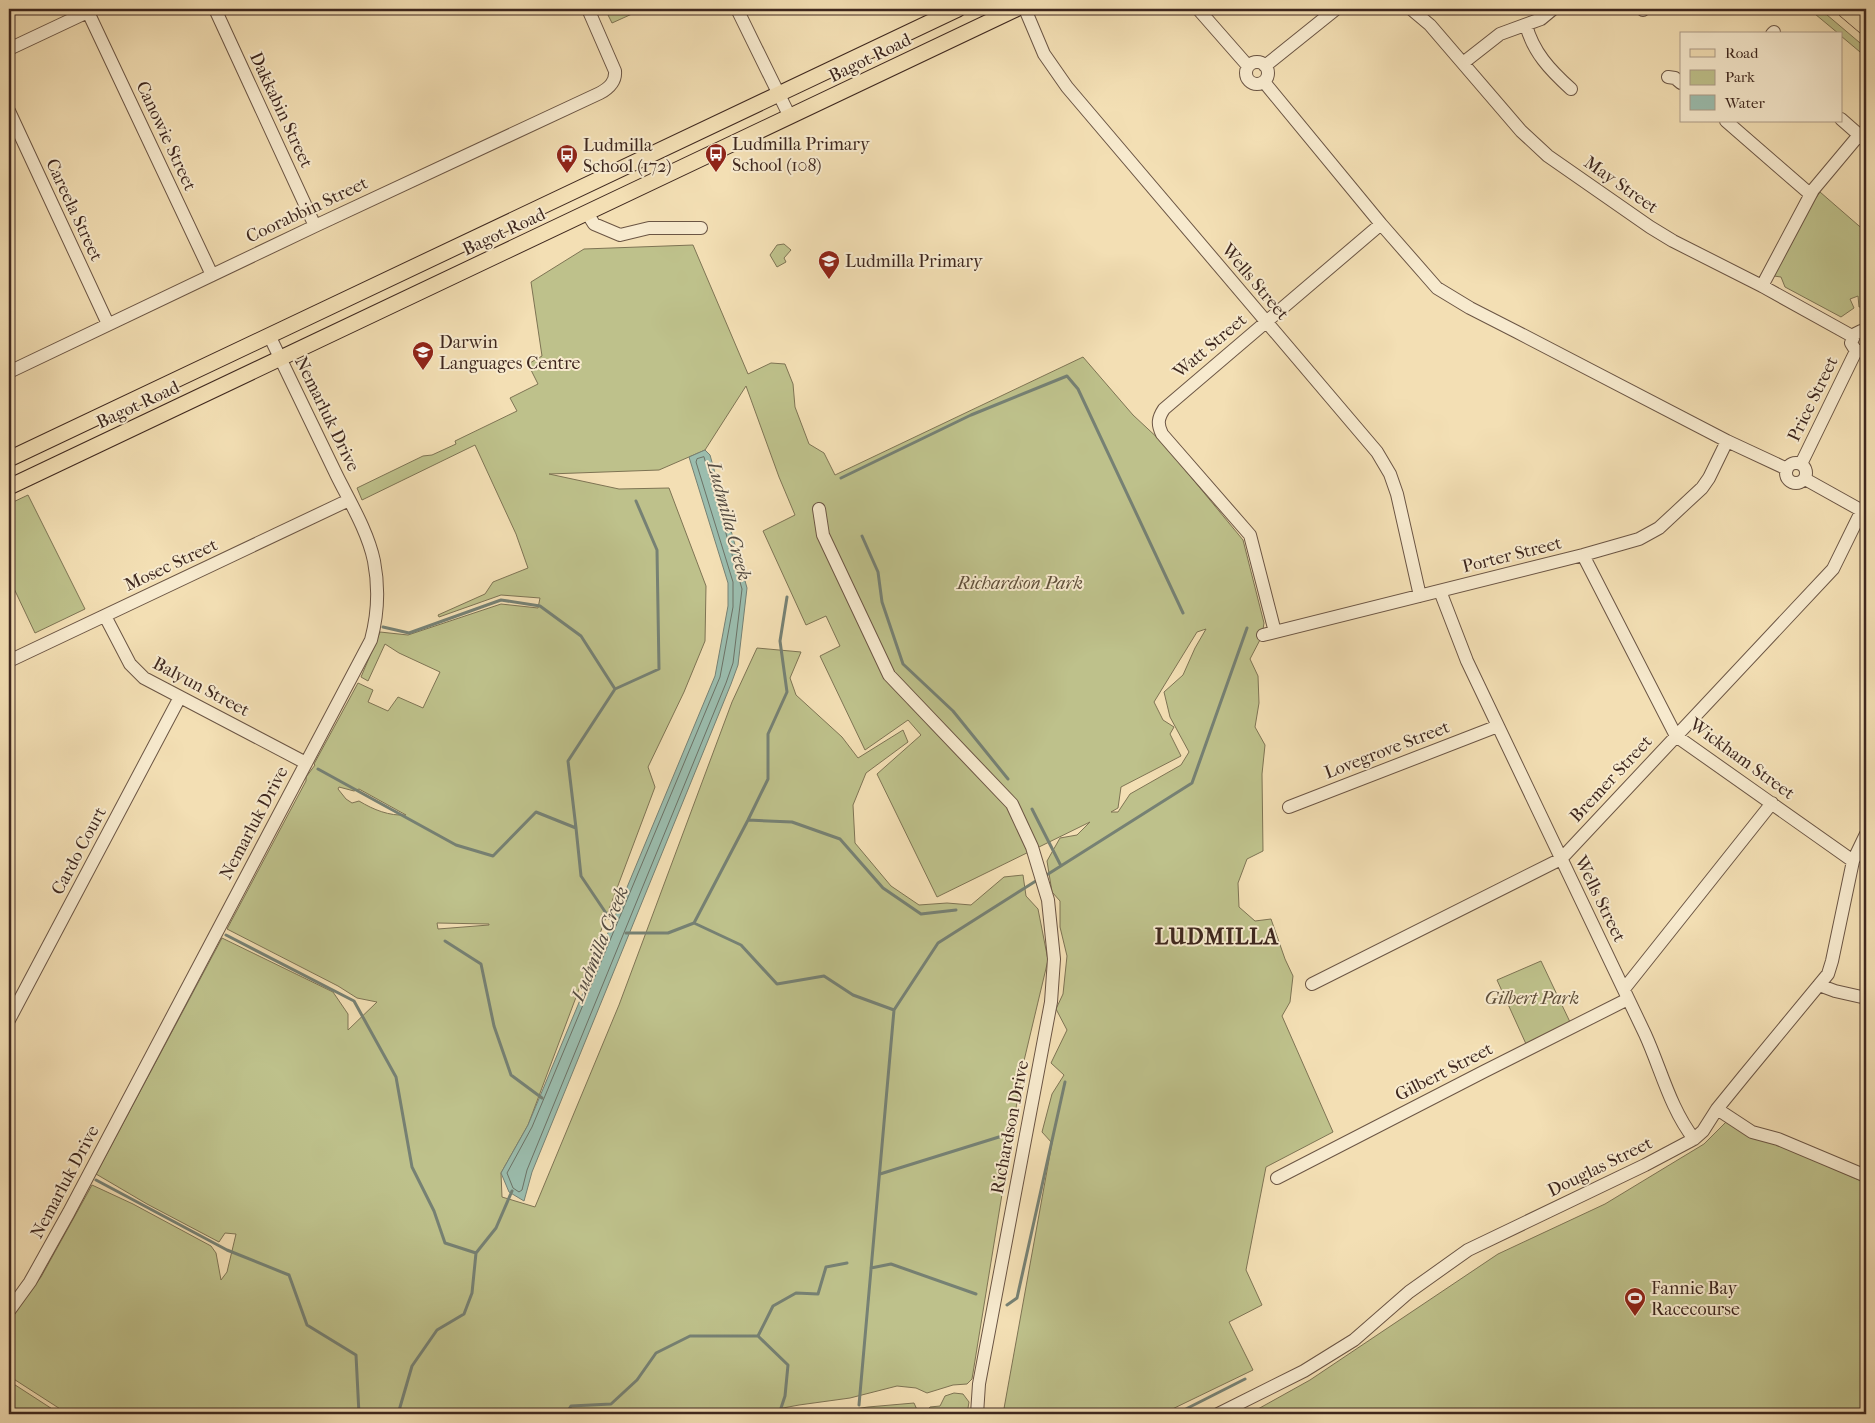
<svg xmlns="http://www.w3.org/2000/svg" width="1875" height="1423" viewBox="0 0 1875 1423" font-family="'IM FELL French Canon',serif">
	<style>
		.green { fill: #bec18b; stroke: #7e7454; fill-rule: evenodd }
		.water { fill: #9bbdae; stroke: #768174 }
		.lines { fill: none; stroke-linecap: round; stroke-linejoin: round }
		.shore { stroke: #6c7266; stroke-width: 1 }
		.stream { stroke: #768174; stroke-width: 3 }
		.minor-casing { stroke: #6b5544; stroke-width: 14 }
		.major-casing { stroke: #3e271e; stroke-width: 17 }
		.highway-casing { stroke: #3e271e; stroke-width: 19 }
		.minor { stroke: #f7eace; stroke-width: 12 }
		.major { stroke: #f3dfb4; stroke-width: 15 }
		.highway { stroke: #f3dfb4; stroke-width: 18 }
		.labels { text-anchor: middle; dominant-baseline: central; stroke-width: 4; stroke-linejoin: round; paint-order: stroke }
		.street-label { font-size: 18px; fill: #3e271e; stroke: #f7eace }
		.poi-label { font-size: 18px; fill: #3e271e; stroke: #f7eace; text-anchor: start }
		.park-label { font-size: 18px; font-style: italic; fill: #5e4e39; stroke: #f7eace }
		.water-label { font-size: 19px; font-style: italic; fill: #554c42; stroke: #f7eace }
		.district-label { font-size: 22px; font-weight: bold; letter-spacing: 1px; fill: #3e271e; stroke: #f7eace }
	</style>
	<rect width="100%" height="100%" fill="#f3dfb4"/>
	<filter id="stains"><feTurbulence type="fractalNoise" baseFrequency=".004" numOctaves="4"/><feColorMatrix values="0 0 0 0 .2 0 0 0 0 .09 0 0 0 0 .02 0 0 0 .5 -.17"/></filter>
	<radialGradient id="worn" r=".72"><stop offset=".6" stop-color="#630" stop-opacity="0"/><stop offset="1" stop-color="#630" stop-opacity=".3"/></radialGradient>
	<!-- green -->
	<path class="green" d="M605,9H643L612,23Z
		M1809,9H1820L1866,48V57L1841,36V34H1839Z
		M1820,192L1866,232V307H1859L1858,296L1850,299L1854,308L1841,317L1785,287L1781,277L1774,276L1805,214Z
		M784,244L791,250L784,258L786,262L777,267L770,255L777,245Z
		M693,245L748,374L771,363L785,364L793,384L795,407L809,444L824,453L835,475L1083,357L1133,415L1162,442L1243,540L1264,623L1262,636L1250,659L1258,676L1259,703L1255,727L1265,745L1262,774L1263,851L1247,859L1238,883L1239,907L1255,921L1271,919L1285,959L1293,976L1290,1002L1282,1016L1333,1132L1266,1167L1246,1270L1262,1305L1229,1322L1253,1370L1162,1414H1003L1052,1143L1042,1132L1052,1094L1064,1075L1051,1063L1067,1030L1056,1009L1063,994L1067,956L1060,927V901L1052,892L1047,861L1060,838L1077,835L1090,822L937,897L877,774L921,735L908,720L865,750L820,656L840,646L826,616L806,625L763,531L795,515L779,477L746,386L705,450L659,470L549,474L619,489L669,488L706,586L705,641L684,692L648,767L655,787L528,1125L501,1173L502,1197L535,1207L619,1005L732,702L757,648L801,652L790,678L796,695L842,737L858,758L903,730L908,742L866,773L853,805L855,843L891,886L919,905L947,903L971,905L1004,877L1023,875L1026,896L1038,909L1048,960L1023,1065L972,1379L967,1384L953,1385L927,1393L916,1388L897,1386L850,1398L799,1405L751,1414H68L9,1376V1319L41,1277L92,1185L133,1204L211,1246L216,1253L221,1280L227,1272L236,1234L225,1233L219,1242L147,1204L96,1174L222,938L333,992L348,1014V1030L377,1002L357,998L338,986L227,929L306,781V777L315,765L314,764L358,683L373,690L368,702L388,711L398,697L423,708L440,672L399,653L385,644L368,681L361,677L380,632L408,635L501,604L538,608L540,598L501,595L439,617L438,615L485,594L493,582L528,568L516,534L475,445L362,500L357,488L423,456L432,455L456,444L455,441L517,411L510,398L538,384L528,364L542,356L531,282L584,249ZM1206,629L1195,648L1183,675L1164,692L1170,717L1189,752L1181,765L1130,794L1118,812H1111L1118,808L1121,787L1181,756L1170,734L1174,727L1163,720L1154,702L1197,632ZM339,787L354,791L359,789L406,815C389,816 374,810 359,801L352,803L346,799L338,789ZM437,923L489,924V925L438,929Z
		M28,495L85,609L35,633L9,578V504Z
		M1541,961L1570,1022L1526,1044L1497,980Z
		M1726,1122L1866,1183V1414H1249L1310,1380L1498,1254L1605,1204L1704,1144Z
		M9,1381L60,1414H9Z
		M954,1393L963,1394L969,1402L967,1414H924L930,1407L940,1406L945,1396Z
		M914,1403L919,1414H820L868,1407Z"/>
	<!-- water -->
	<path class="water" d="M705,450L710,455L747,588L738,665L731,684L532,1172L524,1201L509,1192L501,1173L528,1125L715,676L728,606V583L689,457Z"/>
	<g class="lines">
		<!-- shore -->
		<path class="shore" d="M704,457L742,589L733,663L726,683L527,1170L522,1190L519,1192L513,1188L507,1173L532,1127L720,677L733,607V582L696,462L697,459Z"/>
		<!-- stream -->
		<path class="stream" d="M841,478L971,415L1067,376L1078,389L1183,613
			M862,536L878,572L882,602L903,664L953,711L1008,779
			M383,627L409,633L501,600L540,606L581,636L615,689L568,761L576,828
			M615,689L659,669L657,550L636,501
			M318,769L456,845L493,856L536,812L576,828L581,876L614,925
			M1032,809L1061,866
			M748,820L792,822L840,839L883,888L921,914L956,910
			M1045,876L1192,783L1247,628
			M694,923L748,820L768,779V734L787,692L780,641L787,597
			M626,933H668L694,923L741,945L777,984L824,976L853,995L894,1010
			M226,935L354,1001L396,1077L412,1167L434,1211L445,1243L476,1253
			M445,941L481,964L494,1026L511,1075L542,1098
			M880,1174L1015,1132
			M96,1180L227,1250L289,1275L307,1325L356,1355L359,1414
			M871,1268L891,1264L976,1294
			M1007,1305L1017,1298L1065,1082
			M758,1336L773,1306L796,1293L818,1294L826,1267L847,1263
			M859,1405L894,1010L938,943L1039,879
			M398,1414L412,1366L437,1330L464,1314L472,1293L476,1253L496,1228L512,1191
			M566,1414L571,1406L611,1404L637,1380L656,1353L690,1336H758L788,1365L785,1396L779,1414
			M1176,1414L1245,1379"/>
		<!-- minor casing -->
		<g class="minor-casing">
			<path id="minor" d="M215,9L315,226
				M737,9L790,117
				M1025,9L1044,54L1067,87L1377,452L1390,474L1397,494L1420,596
				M1198,9L1248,66
				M1411,9L1430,25L1521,131L1548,156L1650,227L1673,241L1762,286L1852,336
				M1642,9L1643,10
				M88,12L212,275
				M1526,25C1533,52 1550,70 1571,89
				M1772,34L1774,32
				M9,49L94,9
				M1246 73a11 11 0 1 1 22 0a11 11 0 1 1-22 0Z
				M1463,63L1500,34L1541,19L1553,9
				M1265,66L1336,9
				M1668,77L1675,78L1681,83
				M1264,82L1381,224L1437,288L1470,308L1517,332L1727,441L1787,469
				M9,111L108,324
				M1841,119L1866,141
				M1726,121L1810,194
				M587,213L594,224L620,235L649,228H701
				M1762,286L1813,190L1859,135
				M1866,332L1861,331L1855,334L1851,343L1856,351H1866
				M9,372L315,226L600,93C609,88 616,82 615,71L588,9
				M1786 473a10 10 0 1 1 20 0a10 10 0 1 1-20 0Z
				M1801,464L1856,351
				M1805,479L1866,513
				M819,509L823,535L889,675L1012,804L1032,847L1048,900L1054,959L1051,1002L979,1384L977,1414
				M1583,555L1676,736L1853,861
				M1440,591L1467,661L1645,1034C1661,1069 1670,1108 1694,1139
				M105,616L130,664L144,678L306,763
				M1275,632L1250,535L1162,434C1157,424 1158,418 1164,409L1381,224
				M1263,635L1583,555L1639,539L1659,528L1702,488L1709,478L1727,441
				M9,661L349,500
				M1289,807L1498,726
				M1312,984L1561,859L1833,569L1862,510
				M1819,985L1835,991L1866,998
				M1624,989L1772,803
				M9,1020L180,697
				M1717,1109L1752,1132L1778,1139L1866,1176
				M1277,1178L1485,1071L1628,999
				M9,1311L30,1282L69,1212L371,640C378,614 379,587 374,561C368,532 350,502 337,476C314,429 292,382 269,335
				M1218,1414L1304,1371L1354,1340L1409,1292L1468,1250L1645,1165L1694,1139L1703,1131L1717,1109L1743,1077L1828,974L1832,961L1853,861L1866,834"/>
		</g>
		<!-- major casing -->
		<g class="major-casing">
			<path id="major" d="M9,459L958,9
				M9,487L1016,9"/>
		</g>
		<!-- highway casing -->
		<g class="highway-casing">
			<path id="highway" d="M1846,9L1866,26"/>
		</g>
		<!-- minor -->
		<use href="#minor" class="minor"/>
		<!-- major -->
		<use href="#major" class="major"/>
		<!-- highway -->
		<use href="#highway" class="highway"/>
	</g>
	<!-- icons -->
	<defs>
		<g id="bus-pin" transform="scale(1.125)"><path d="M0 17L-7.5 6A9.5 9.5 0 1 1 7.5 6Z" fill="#8f2418" stroke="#f7eace"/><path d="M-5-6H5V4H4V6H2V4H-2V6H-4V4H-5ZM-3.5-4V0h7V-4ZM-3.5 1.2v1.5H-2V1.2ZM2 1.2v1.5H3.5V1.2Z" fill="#fff"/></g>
		<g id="school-pin" transform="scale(1.125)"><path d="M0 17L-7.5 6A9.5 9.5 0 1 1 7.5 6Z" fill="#8f2418" stroke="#f7eace"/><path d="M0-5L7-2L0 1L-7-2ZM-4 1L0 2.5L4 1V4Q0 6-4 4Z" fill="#fff"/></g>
		<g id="stadium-pin" transform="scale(1.125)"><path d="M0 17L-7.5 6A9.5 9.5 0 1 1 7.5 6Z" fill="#8f2418" stroke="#f7eace"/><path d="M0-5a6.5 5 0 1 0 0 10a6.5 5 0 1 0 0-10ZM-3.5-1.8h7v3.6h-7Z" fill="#fff"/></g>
	</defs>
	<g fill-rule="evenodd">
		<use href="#bus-pin" x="716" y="154"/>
		<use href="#bus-pin" x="567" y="155"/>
		<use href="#school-pin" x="829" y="261"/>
		<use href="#school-pin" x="423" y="352"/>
		<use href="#stadium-pin" x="1635" y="1298"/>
	</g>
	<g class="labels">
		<!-- street labels -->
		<g class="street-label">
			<text transform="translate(870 58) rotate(-26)">Bagot Road</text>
			<text transform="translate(281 110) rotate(65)">Dakkabin Street</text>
			<text transform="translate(166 136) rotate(65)">Canowie Street</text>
			<text transform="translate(1621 185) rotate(35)">May Street</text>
			<text transform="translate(74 210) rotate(65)">Careela Street</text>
			<text transform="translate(307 210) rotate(-25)">Coorabbin Street</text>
			<text transform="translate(504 232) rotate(-25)">Bagot Road</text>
			<text transform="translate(1255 282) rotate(50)">Wells Street</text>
			<text transform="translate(1210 346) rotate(-40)">Watt Street</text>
			<text transform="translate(1813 399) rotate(-64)">Price Street</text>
			<text transform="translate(138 405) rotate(-25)">Bagot Road</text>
			<text transform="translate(327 414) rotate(64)">Nemarluk Drive</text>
			<text transform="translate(1512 555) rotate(-14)">Porter Street</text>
			<text transform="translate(171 565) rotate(-25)">Mosec Street</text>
			<text transform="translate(201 687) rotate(28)">Balyun Street</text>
			<text transform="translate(1387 750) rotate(-21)">Lovegrove Street</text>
			<text transform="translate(1742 759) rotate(36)">Wickham Street</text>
			<text transform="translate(1611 779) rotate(-47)">Bremer Street</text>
			<text transform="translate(254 823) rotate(-62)">Nemarluk Drive</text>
			<text transform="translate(79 851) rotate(-62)">Cardo Court</text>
			<text transform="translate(1600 899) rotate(64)">Wells Street</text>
			<text transform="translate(1444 1072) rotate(-27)">Gilbert Street</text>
			<text transform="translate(1010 1127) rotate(-79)">Richardson Drive</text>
			<text transform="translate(1600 1167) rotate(-26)">Douglas Street</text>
			<text transform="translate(65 1182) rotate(-62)">Nemarluk Drive</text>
		</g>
		<!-- poi labels -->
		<g class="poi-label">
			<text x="732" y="144">Ludmilla Primary<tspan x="732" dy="21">School (108)</tspan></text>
			<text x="583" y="145">Ludmilla<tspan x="583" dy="21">School (172)</tspan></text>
			<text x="845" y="261">Ludmilla Primary</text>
			<text x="439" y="342">Darwin<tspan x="439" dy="21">Languages Centre</tspan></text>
			<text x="1651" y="1288">Fannie Bay<tspan x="1651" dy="21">Racecourse</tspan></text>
		</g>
		<!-- park labels -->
		<g class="park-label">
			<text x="1020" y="583">Richardson Park</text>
			<text x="1532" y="998">Gilbert Park</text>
		</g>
		<!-- water labels -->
		<g class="water-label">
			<text transform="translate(729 521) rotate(75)">Ludmilla Creek</text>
			<text transform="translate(600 944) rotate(-68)">Ludmilla Creek</text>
		</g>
		<!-- district labels -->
		<g class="district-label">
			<text x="1217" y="937">LUDMILLA</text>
		</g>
	</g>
	<!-- margin -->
	<rect width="1875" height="1423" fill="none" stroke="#f3dfb4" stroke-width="30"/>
	<rect x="10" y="10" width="1855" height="1403" fill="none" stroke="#3e271e" stroke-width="2.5"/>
	<rect x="15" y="15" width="1845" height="1393" fill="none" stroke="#3e271e"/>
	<!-- legend -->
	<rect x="1680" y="32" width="162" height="90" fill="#f7eace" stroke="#ad9c88"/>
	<rect x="1690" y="49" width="25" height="8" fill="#f3dfb4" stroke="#ad9c88"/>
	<text x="1725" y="58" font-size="15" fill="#3e271e">Road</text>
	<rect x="1690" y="70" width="25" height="15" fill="#bec18b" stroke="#ad9c88"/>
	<text x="1725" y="82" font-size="15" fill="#3e271e">Park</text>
	<rect x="1690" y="95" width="25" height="15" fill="#9bbdae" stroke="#ad9c88"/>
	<text x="1725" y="108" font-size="15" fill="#3e271e">Water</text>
	<rect width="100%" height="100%" filter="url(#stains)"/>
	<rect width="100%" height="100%" fill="url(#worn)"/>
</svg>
